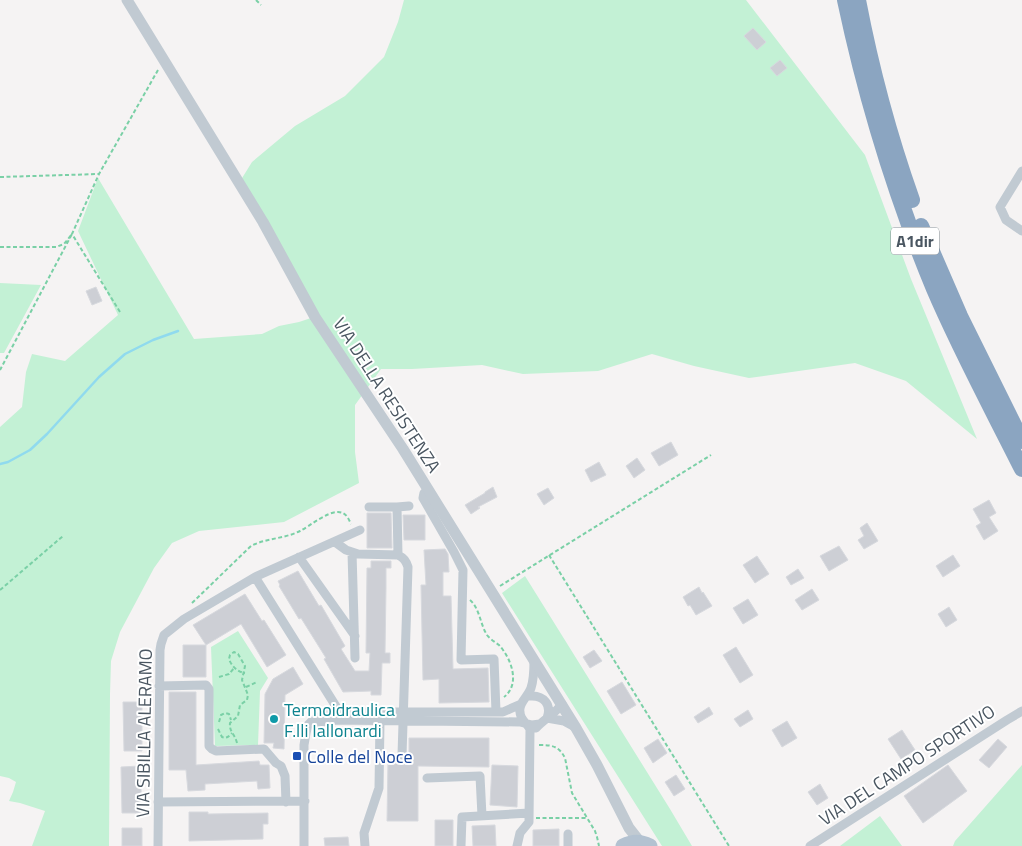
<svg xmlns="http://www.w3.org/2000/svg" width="1022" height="846" viewBox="0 0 1022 846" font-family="'Titillium Web',sans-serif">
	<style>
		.green { fill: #c3f1d5 }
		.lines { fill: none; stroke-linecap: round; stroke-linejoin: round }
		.stream { stroke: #90daee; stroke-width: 2.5 }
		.building { fill: #cdcfd5; stroke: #d7d9de }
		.path { stroke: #7ad0a6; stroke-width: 2; stroke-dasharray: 4 2.5; stroke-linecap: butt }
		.minor { stroke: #c1cad2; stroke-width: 9 }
		.tertiary { stroke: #c1cad2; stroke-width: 11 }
		.primary { stroke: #b3c2d1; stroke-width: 15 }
		.motorway { stroke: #8ba5c1; stroke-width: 16 }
		.culture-dot { fill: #0f9aa8; stroke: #fff; stroke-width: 2 }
		.transit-dot { fill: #1a4fb4; stroke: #fff; stroke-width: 2 }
		.labels { text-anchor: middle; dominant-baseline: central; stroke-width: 4; stroke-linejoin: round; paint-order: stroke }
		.shield { fill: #fff; stroke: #808990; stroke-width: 1 }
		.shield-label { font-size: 16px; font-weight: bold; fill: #4a5661 }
		.street-label { font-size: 18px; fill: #4a5661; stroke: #fff }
		.culture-label { font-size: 18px; fill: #0d838f; stroke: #fff; text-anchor: start }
		.transit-label { font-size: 18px; fill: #164399; stroke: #fff; text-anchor: start }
	</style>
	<rect width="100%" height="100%" fill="#f5f3f3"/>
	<!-- green -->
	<path class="green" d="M404,0H746L865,155L911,279L977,439L906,381L855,363L749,378L694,366L652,354L598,371L523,374L482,365L412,369H381L355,405V452L359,483L284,522L199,531L172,543L154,568L120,632L111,661L110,694L109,846H32L45,811L20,803L9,801L13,792L16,782L9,778L0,776V427L22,407L26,372L32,354L65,361L118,315L78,231L98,178L194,339L262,334L279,326L299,322L314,317L239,183L252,162L295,126L345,96L384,57L398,22Z
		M0,283L41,285L4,353H0Z
		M525,576L670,809L692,846H662L502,593Z
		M238,631L268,678L260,691L258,745L215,746L211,647Z
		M1022,765V846H953L955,841Z
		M880,816L902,846H840Z"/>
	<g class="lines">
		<!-- stream -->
		<path class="stream" d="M0,464L8,462L30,450L47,434L99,377L125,354L153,340L178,331"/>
	</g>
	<!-- building -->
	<path class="building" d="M753,28L766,42L757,50L744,36Z
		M780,60L787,68L777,76L770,68Z
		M96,287L102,301L92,305L86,291Z
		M671,442L678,455L659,466L651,453Z
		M637,458L645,470L634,478L626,466Z
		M599,462L606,475L591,482L585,470Z
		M493,487L497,497L478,507L480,508L471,514L465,505L485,493V492Z
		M548,488L554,498L544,505L537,494Z
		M989,500L996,513L989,517L998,531L984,540L976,526L981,523L973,509Z
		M367,513H391L392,548H367Z
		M403,515H425V540H404Z
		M867,523L878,541L864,549L858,540L864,536L860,528Z
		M839,546L848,560L829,571L820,556Z
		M445,549L448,554L449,572H443V596H451L453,669L488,668L489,702L439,703V679L423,680L421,585H426L424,550Z
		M953,555L960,566L943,577L936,566Z
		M757,556L769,574L755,583L743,565Z
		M371,561H391V568H386V587L385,653H390V663H382L381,695H371V691L343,692L324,659L326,658L301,618L299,619L279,586L280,585L278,581L298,571L319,606L321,605L345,646L341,649L355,671H369L370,653H366L367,568H371Z
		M798,569L804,578L791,585L786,577Z
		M699,587L702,593L703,592L712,606L696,615L690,605L688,606L683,597Z
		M812,589L819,600L802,610L795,600Z
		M245,594L262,621L264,620L286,655L267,667L241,624L206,645L193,625Z
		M748,599L758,615L743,624L733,608Z
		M949,607L957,620L946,627L938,614Z
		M183,645H206V677H183Z
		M736,647L753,675L740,683L723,655Z
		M594,650L602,661L590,668L583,657Z
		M293,667L303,684L285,695L284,749L273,748L274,743H264L265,694L273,679Z
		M622,682L636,705L621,714L607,691Z
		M169,692H196V765L259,761L260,765H269L270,788L258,789L257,781L205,784V790L188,791L186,770H169Z
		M123,702H142V751H124Z
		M709,707L713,714L698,723L694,717Z
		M748,710L753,719L740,727L734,719Z
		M787,721L797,738L782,747L772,730Z
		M902,730L915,750L901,759L888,739Z
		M409,738H489V767L418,766V821H387L388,760H398L402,761L409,760Z
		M658,739L667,753L653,763L644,748Z
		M998,739L1007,747L989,768L979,760Z
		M492,765L518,766L517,807L490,805Z
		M948,765L967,791L923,823L904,796Z
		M140,766L142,813H122L121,767Z
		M676,775L685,789L674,796L665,782Z
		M820,784L828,798L817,805L808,792Z
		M189,812H208V814L268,813V824H263V839L189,841Z
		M435,820H453V846H435Z
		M495,825L496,846H473L472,826Z
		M122,828H142V846H122Z
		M559,829V846H533V830Z
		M348,837L349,846H325L324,838Z"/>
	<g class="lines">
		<!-- path -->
		<path class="path" d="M256,0L261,5
			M0,177L99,174
			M0,247H56L64,244L72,234L0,370
			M120,312L72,234L99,174L158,70
			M549,555L729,846
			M500,586L711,455
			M0,590L63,536
			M470,600C480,609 480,624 487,635C490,639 495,642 499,645C511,658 521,684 504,697
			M192,603L251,546C266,538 284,539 300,531C310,526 326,512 338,512C345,512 348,517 351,524
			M219,677L229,674L235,667
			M246,687L257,682
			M219,722L221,715L225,713L229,714L231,720
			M218,729L222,737C227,739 229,736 232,733
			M237,743C235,734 229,732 230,723L238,716L240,705L247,700L248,695L242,680L245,666L238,654L234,652L230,655L229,659C231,665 237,672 245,673
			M539,745C552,745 559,746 565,758L572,793L595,831L597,837L599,846
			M536,818H587"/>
		<!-- minor -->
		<path class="minor" d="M1022,171L1000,207L1006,220L1022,231
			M428,490L424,493L423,498L454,552L463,570L461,660L494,659L496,712
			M369,507H397L398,555
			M397,507L409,506
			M335,542L346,550L358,554L398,555C404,558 406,561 408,567L402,755
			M352,552L355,658
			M299,557L355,636
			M255,577L342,716
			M159,686L206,685L209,689V746L212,749L216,751L264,749L276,763L281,766L285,776L286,802
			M530,696C544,695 552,705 547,718
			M547,718L564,721L575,727
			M317,723L332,720L520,722L532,725L540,724
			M536,728C544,719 555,714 562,704
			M427,778L480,776L482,816
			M158,802L305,801
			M158,846L160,650L161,644L164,635L184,619L255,577L360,530
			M304,846V745L306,733L308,725L313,720L321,716L336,712H503L521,704
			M365,846L364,833L379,788L380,721
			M461,846L462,817L529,813
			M517,846L520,833L529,822L530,729C527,723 520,720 520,712C518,703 528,697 531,688C534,679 534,670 534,661
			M568,846V834
			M810,846L1007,720L1022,711"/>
		<!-- tertiary -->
		<path class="tertiary" d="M127,0L263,222L315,317L403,449L576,728L597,765L629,828L640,842"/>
		<!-- primary -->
		<path class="primary" d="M623,846C633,841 640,841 650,846"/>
		<!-- motorway -->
		<path class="motorway" d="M845,0C866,99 895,195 934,289C960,350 992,409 1022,469
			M858,0C871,68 889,135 912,200
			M921,226L960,316L1022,441"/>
	</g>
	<!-- markers -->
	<circle class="culture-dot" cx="274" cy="719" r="5"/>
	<rect class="transit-dot" x="292" y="751" width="10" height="10" rx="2.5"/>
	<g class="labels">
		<!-- shield labels -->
		<rect class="shield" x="891" y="227.5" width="48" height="27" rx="4"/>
		<g class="shield-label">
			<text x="915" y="241">A1dir</text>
		</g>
		<!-- street labels -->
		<g class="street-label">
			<text transform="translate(387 395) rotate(57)">VIA DELLA RESISTENZA</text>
			<text transform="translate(144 733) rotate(-89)">VIA SIBILLA ALERAMO</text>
			<text transform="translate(907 765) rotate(-33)">VIA DEL CAMPO SPORTIVO</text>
		</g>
		<!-- culture labels -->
		<g class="culture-label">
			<text x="284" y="709">Termoidraulica<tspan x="284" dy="21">F.lli Iallonardi</tspan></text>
		</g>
		<!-- transit labels -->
		<g class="transit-label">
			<text x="307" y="756">Colle del Noce</text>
		</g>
	</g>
</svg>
